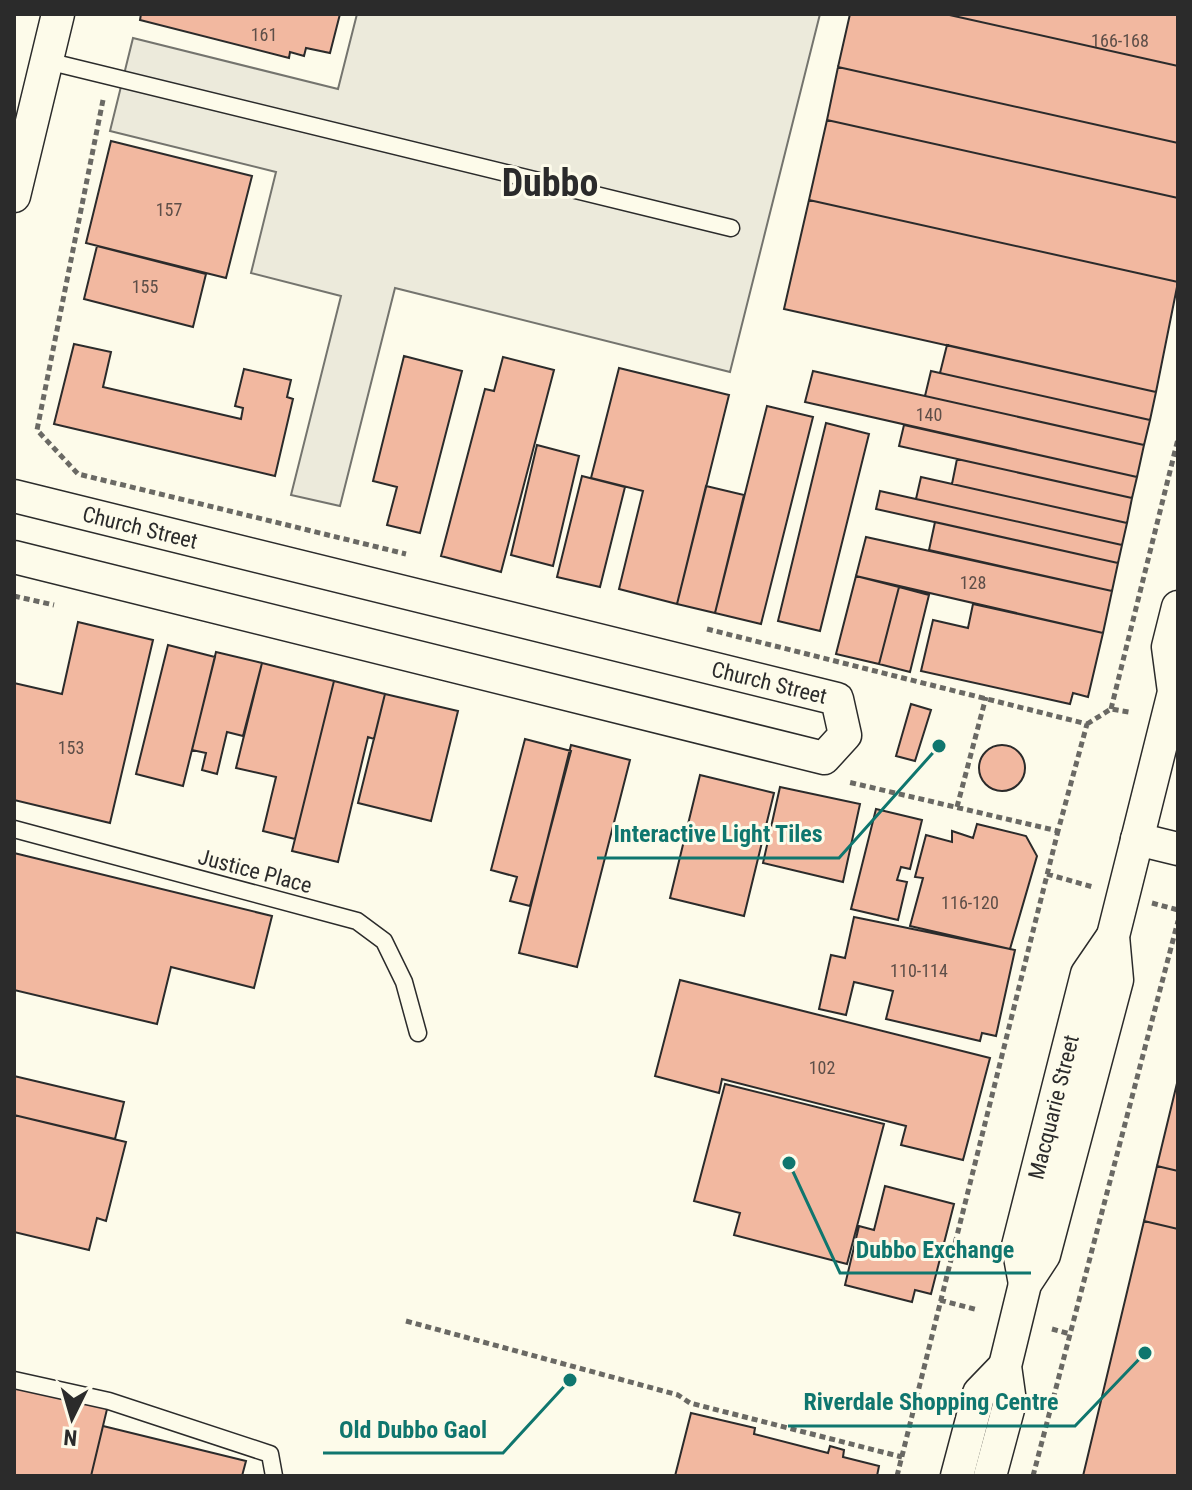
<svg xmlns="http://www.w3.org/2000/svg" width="1192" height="1490" viewBox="0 0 1192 1490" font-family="'Roboto Condensed',sans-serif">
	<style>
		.parking { fill: #eceadb; stroke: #74746e; stroke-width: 2 }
		.building { fill: #f2b8a0; stroke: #2b2b2b; stroke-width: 2 }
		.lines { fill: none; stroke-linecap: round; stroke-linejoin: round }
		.lane-casing { stroke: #2b2b2b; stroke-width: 19 }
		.street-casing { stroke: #2b2b2b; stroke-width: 35 }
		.path { stroke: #6a6964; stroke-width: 5; stroke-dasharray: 6 4; stroke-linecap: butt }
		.lane { stroke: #fdfbea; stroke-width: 16 }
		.street { stroke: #fdfbea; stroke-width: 32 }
		.labels { text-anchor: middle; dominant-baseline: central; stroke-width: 6; stroke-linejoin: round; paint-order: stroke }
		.number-label { font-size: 18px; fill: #5d4e48 }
		.street-label { font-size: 22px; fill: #2b2b2b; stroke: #fdfbea }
		.town-label { font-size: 38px; font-weight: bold; fill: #2b2b2b; stroke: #fdfbea }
		.leader { fill: none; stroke: #0f766e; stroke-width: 3 }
		.callout-dot { fill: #0f766e; stroke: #fdfbea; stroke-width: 3 }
		.callout-label { font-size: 24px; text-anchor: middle; font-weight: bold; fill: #0f766e; stroke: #fdfbea; stroke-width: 6; stroke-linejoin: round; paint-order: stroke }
	</style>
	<rect width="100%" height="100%" fill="#fdfbea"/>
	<!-- parking -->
	<path class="parking" d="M357,14H820L730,372L395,288L340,506L291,495L341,296L251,273L276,172L110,131L133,38L338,89Z"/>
	<!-- building -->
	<path class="building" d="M141,14H340L330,53L306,48L304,56L290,52L289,58L140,20Z
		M850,14H945L1178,66V143L838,67Z
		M945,14H1178V66Z
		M838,67L1178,143V198L827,120Z
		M827,120L1178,198V282L809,200Z
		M111,141L252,176L226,278L86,243Z
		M809,200L1178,282L1156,392L784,309Z
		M97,246L206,274L193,327L84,299Z
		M74,344L111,352L103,387L241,419L243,408L235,406L244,369L291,380L287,397L293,399L275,476L54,424Z
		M947,345L1156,392L1150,420L940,373Z
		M404,356L462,371L420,533L387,525L397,487L373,481Z
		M503,357L554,370L501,572L441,556L485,389L494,391Z
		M619,368L729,395L677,604L619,589L643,491L591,478Z
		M813,371L1144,445L1137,477L805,402Z
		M931,371L1150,420L1144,445L925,396Z
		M767,406L813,417L761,624L715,613Z
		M826,423L869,434L820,631L778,621Z
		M904,425L1137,477L1132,498L899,446Z
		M537,445L579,456L553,566L511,555Z
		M957,459L1132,498L1127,523L952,484Z
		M582,476L625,487L600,587L557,577Z
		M921,477L1127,523L1122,545L916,499Z
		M706,486L744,495L715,613L677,604Z
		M880,491L1122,545L1118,563L876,509Z
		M935,522L1118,563L1112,591L929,550Z
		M866,537L1112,591L1103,633L856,576Z
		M856,576L899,587L879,664L836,654Z
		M899,587L929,595L910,672L879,664Z
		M973,604L1103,633L1088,697L1073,693L1070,704L921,671L933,620L968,628Z
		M78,622L153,640L110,823L14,800V683L62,694Z
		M168,645L215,657L183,786L136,774Z
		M216,652L262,663L243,736L227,732L217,774L202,770L206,753L192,750Z
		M262,663L334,681L295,839L263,831L276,777L236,768Z
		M334,681L385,694L374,739L368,737L338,862L292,851Z
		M385,694L458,711L431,821L358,803Z
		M911,704L931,710L915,761L896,756Z
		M525,739L571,751L530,906L510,901L517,877L491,870Z
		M979 768a23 23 0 1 1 46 0a23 23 0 1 1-46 0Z
		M571,745L630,760L577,967L519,953Z
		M700,775L774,793L744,916L670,898Z
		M780,787L860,804L843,882L763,863Z
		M876,809L922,820L910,869L901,867L897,880L907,882L898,920L851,909Z
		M977,824L1026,836L1037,856L1010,949L910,926L923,878L915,877L926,835L952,842V831L973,838Z
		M14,853L272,916L254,988L171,967L157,1024L14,990Z
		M854,917L1015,950L996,1036L982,1033L980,1041L886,1019L893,991L854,982L846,1015L819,1009L831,955L845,958Z
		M680,980L990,1058L963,1160L901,1145L906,1126L722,1079L719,1093L655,1076Z
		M14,1076L124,1102L115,1139L14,1115Z
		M1178,1079V1171L1157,1166Z
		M725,1084L884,1124L847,1264L734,1235L740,1213L694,1201Z
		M14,1115L126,1142L106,1221L97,1218L89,1250L14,1232Z
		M1157,1166L1178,1171V1229L1144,1221Z
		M885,1186L954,1204L931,1294L915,1290L912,1302L845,1285L859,1226L874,1230Z
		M1144,1221L1178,1229V1476H1083Z
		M14,1382L108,1405L91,1476H14Z
		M691,1413L755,1428L754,1434L828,1453L830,1446L844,1450L843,1457L879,1466L877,1476H675Z
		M103,1426L246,1461L242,1476H91Z"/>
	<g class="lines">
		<!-- lane casing -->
		<g class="lane-casing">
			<path id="lane" d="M47,61L731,228
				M14,829L357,921L384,941L404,982L418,1033
				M14,1380L109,1401L270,1454L274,1476"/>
		</g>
		<!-- street casing -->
		<g class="street-casing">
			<g id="street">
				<path d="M14,196L58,14"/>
				<path id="s1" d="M14,496L837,699L845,735L824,758L14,557"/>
				<path d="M1137,839L1178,849"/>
				<path id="s2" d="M1025,1284L1018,1246L1087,974L1113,936"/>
				<path d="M957,1476L979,1393L1005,1366"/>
				<path d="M990,1476L1010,1402L1005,1366L1025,1284L1044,1255L1117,980L1113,936L1174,692L1168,647L1178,607"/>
			</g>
		</g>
		<!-- path -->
		<path class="path" d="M103,100L37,430L78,474L406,554
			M14,596L54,605
			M707,629L1087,724L1058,831L848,782
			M1111,709L1178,439
			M1087,724L1111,709L1129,712
			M957,807L986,697
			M1047,874L1093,887
			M1152,903L1178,910
			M940,1300L978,1310
			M406,1321L678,1395L690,1403L902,1457
			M1052,1329L1070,1334
			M897,1476L1058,831
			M1033,1476L1178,921"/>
		<!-- lane -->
		<use href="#lane" class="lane"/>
		<!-- street -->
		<use href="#street" class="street"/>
	</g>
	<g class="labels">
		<!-- number labels -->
		<g class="number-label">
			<text x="264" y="34">161</text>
			<text x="1120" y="40">166-168</text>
			<text x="169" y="209">157</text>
			<text x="145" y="286">155</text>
			<text x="929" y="414">140</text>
			<text x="973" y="582">128</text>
			<text x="71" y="747">153</text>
			<text x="970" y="902">116-120</text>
			<text x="919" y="970">110-114</text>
			<text x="822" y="1067">102</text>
		</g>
		<!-- street labels -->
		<g class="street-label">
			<text stroke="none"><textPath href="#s1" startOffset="130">Church Street</textPath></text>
			<text stroke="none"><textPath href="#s1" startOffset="778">Church Street</textPath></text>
			<text transform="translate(255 871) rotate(15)">Justice Place</text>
			<text stroke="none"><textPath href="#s2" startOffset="182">Macquarie Street</textPath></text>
		</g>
		<!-- town labels -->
		<g class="town-label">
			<text x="550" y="183">Dubbo</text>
		</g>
	</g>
	<!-- callouts -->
	<path class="leader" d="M939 746L839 858H597M789 1163L840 1273H1031M1145 1353L1075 1426H788M570 1380L503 1453H323"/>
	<g class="callout-dot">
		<circle cx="939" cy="746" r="8"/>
		<circle cx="789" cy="1163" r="8"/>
		<circle cx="1145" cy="1353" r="8"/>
		<circle cx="570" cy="1380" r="8"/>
	</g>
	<g class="callout-label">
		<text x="718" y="842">Interactive Light Tiles</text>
		<text x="935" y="1258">Dubbo Exchange</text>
		<text x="931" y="1410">Riverdale Shopping Centre</text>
		<text x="413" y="1438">Old Dubbo Gaol</text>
	</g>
	<!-- border -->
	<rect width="1192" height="1490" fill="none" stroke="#2b2b2b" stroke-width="32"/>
	<!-- north arrow -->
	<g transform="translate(72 1418) rotate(185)" stroke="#fdfbea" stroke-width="6" paint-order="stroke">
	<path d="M0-6L14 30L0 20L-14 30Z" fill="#2b2b2b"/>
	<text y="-12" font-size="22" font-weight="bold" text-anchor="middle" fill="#2b2b2b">N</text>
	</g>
</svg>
